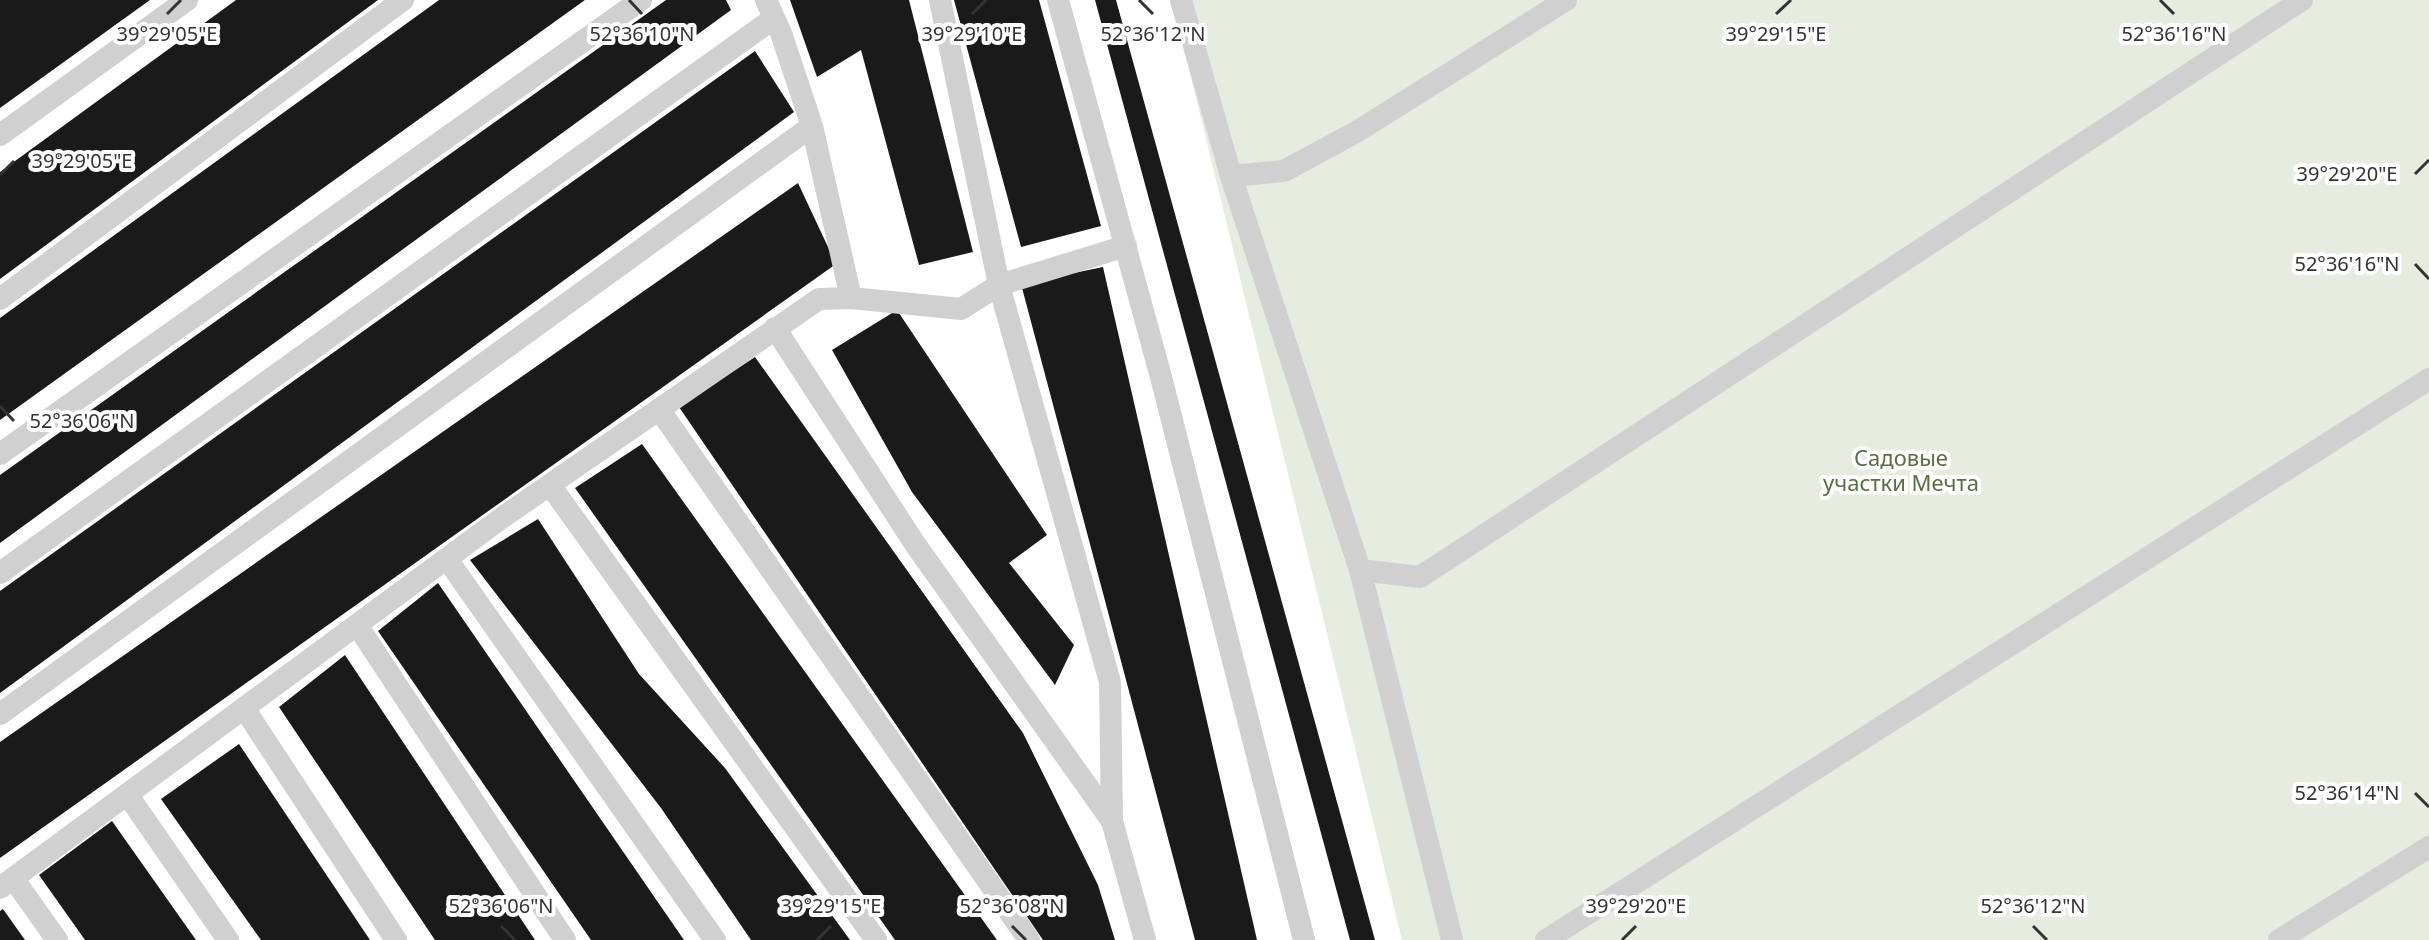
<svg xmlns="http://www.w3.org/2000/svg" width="2429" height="940" viewBox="0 0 2429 940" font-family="'Noto Sans',sans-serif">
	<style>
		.green { fill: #e6ecdf }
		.building { fill: #1a1a1a }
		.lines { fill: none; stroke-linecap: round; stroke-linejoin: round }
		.service { stroke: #d0d0d0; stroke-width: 22 }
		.ticks { fill: none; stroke: #333; stroke-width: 3 }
		.labels { text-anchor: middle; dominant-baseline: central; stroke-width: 8; stroke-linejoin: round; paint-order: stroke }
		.park-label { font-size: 22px; fill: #56703f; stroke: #fff }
		.ticks-label { font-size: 20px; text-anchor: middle; fill: #333; stroke: #fff; stroke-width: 8; stroke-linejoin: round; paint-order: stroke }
	</style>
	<rect width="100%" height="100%" fill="#fff"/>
	<!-- green -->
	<path class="green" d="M1172,0H2429V940H1402Z"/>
	<!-- building -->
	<path class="building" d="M0,0H150L0,108Z
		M236,0H378L0,279V172Z
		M439,0H585L0,420V318Z
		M666,0H726L731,10L0,543V475Z
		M790,0H909L973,252L919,265L861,50L817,77Z
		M954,0H1039L1101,226L1021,247Z
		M1095,0H1116L1375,940H1350Z
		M755,51L794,112L0,693V591Z
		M798,183L836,264L0,858V742Z
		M1103,267L1257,940H1195L1021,284Z
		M897,310L1047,535L1009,563L1074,645L1055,685L912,492L832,350Z
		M755,357L1023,733L1098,885L1115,940H1043L679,407Z
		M642,444L997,940H895L575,488Z
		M538,519L639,674L725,768L850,940H751L661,808L470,560Z
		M438,583L684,940H591L378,631Z
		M345,655L535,940H435L279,707Z
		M239,744L370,940H261L161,799Z
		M112,821L196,940H85L39,875Z
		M3,909L25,940H0V911Z"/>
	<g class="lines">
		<!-- service -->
		<path class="service" d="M766,0L781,33L812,126
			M940,0L999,285L1110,682L1112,821L1145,940
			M1058,0L1161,377L1304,940
			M1181,0L1231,176L1360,570L1452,940
			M0,135L187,0
			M1231,176L1284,171L1358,131L1566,0
			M0,299L403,0
			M775,328L915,544L1112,821
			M659,409L1029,940
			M0,454L641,0
			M550,485L876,940
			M447,559L715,940
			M1360,570L1420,577L2302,0
			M0,573L774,18
			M357,625L565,940
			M244,708L396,940
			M0,714L812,126L851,298
			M127,794L228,940
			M13,878L57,940
			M0,888L503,517L819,299L851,298L961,309L999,285L1126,246
			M1546,940L2429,379
			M2279,940L2429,847"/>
	</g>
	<!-- ticks -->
	<path class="ticks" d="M629,0L642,14M1139,0L1153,14M2160,0L2174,14M167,14L181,0M972,14L986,0M1776,14L1791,0M2415,174L2429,160M0,175L14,161M2415,264L2429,279M0,406L14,421M2415,793L2429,807M501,926L515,940M1012,926L1026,940M2033,926L2047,940M817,940L831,926M1622,940L1636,926"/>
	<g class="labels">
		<!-- park labels -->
		<g class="park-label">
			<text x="1901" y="457">Садовые<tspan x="1901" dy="25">участки Мечта</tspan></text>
		</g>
	</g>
	<g class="ticks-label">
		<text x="167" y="41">39°29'05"E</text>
		<text x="972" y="41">39°29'10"E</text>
		<text x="1776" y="41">39°29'15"E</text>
		<text x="2174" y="41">52°36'16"N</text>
		<text x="642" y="41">52°36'10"N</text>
		<text x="1153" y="41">52°36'12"N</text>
		<text x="82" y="168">39°29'05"E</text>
		<text x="2347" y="181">39°29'20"E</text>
		<text x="2347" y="271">52°36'16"N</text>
		<text x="82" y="428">52°36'06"N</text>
		<text x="2347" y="800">52°36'14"N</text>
		<text x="501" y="913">52°36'06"N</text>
		<text x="1012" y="913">52°36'08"N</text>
		<text x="2033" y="913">52°36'12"N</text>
		<text x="831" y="913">39°29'15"E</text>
		<text x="1636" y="913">39°29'20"E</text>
	</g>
</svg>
